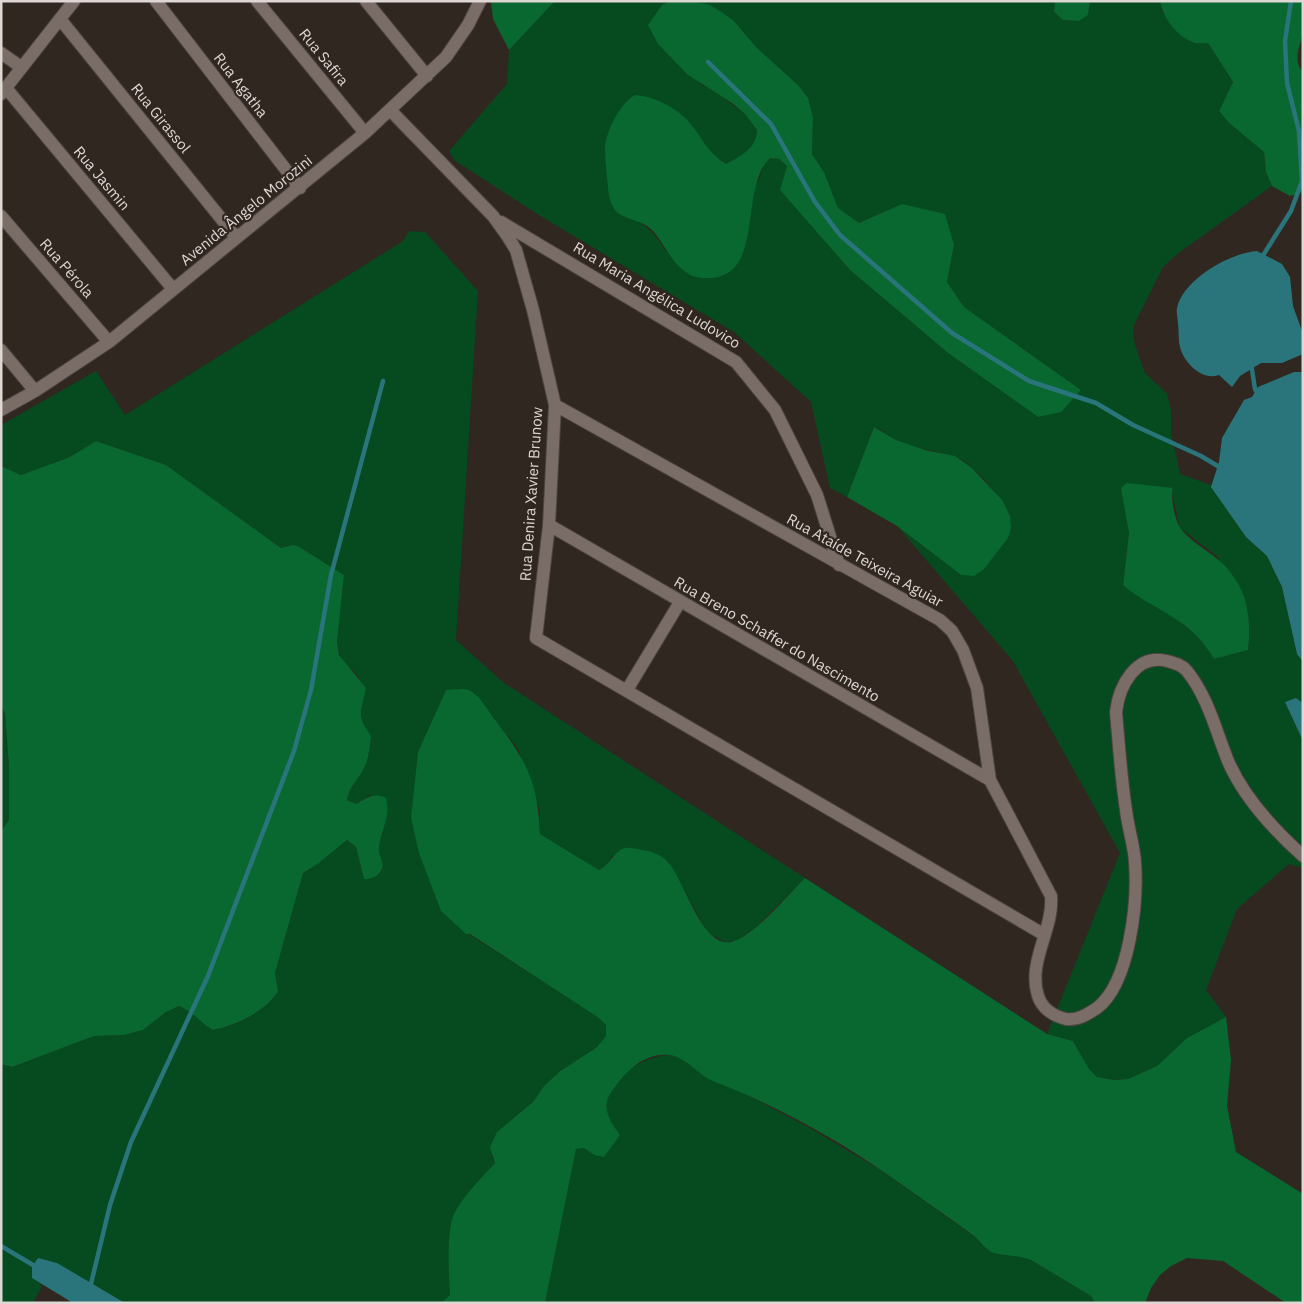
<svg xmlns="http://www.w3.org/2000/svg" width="1304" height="1304" viewBox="0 0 1304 1304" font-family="'IBM Plex Sans',sans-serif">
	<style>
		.green { fill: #064a20; fill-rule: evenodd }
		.forest { fill: #08682f }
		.water { fill: #2a757c }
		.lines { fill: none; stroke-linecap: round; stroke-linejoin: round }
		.stream { stroke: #2a757c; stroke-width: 4.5 }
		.minor-casing { stroke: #4c443f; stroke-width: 14 }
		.tertiary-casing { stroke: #4c443f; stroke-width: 14 }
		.minor { stroke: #7a6d67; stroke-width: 12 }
		.tertiary { stroke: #7a6d67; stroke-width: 12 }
		.labels { text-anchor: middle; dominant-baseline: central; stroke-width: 4.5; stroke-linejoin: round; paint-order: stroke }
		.street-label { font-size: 15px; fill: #ded7d3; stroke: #312721 }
	</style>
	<rect width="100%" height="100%" fill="#312721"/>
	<!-- green -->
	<path class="green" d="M555,1H670L662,5L658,44L701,84L717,93L745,114L757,130C756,150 742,155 726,164C705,152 698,128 678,114L624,216C646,222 654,233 666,251L757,183L765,163L770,158L779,159L787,166L781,190L850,270L948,353L1038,417L1081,390L964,307L947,282L954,245L902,204L859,223L838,208L824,172L812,154L813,117L808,98L798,85L756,47L734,21L698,2L691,1H1055L1054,12L1063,20L1078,21L1088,15L1090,1H1160L1162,12L1193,43H1208L1233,82L1219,111L1229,123L1264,152L1266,172L1272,186L1177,254L1163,267L1134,325L1133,333L1135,345L1145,373L1167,394L1171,410V433L1180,474L1211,485L1246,537L1267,556L1282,587L1297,654L1303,662V703L1296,698L1285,702L1303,741V868L1289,864L1237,909L1206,990L1226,1017L1187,1038L1157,1066L1128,1079L1114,1080L1097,1077L1089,1069L1073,1041L1047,1034L1120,853L1013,661L897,526L961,575L1010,516C1001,497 973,462 953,456C934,450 915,449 897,440C889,437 883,430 874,427L847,497L830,488L811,402L734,332L542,217L454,160L449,151L507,84L509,50ZM1173,488L1172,493L1180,528L1217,556L1246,604L1250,631L1248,650L1214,659C1193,623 1157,606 1123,585L1129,533L1127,512Z
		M409,231L425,232L478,291L456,640L504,683L805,878L756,927L736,941L725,942L707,932L668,861L612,856L607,866L599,870L540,834V810L518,749L477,697L446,690L418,752L415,784L470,935L600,1018L606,1025V1036L597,1047L559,1072L544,1086L533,1102L508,1123L492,1156L495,1163L478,1181L449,1246L450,1295L441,1303H125L71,1272L40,1285L42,1286L33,1303H1V1064L12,1067L94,1036L124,1035L143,1030L166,1012L180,1006L188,1010L213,1030C238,1025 263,1013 278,992L275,973L303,873L319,863L347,840L356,847L364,879C395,872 377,865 379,849C379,841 383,834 384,827C386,818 374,803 370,795L356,804L347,800C351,777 386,749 362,726C360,710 366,691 358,676C352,668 341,663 339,652C335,635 343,595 344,575L298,546L293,545L281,548L166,465L96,441L70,457L21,475L1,466V425L96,371L125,415L403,241Z
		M1,705L5,713L9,766V821L1,831Z
		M670,1055L680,1058L713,1081L732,1087L810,1128L882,1171L975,1237L993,1252L1023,1256L1031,1260L1091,1296L1095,1303H545L576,1148H584L594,1155L620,1135C616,1130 610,1125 608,1119C597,1084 640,1056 670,1055Z"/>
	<!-- forest -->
	<path class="forest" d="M491,1H555L509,50L493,19Z
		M670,1L698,2L710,5L723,13L734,21L756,47L798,85L808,98L813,117L812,154L824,172L838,208L859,223L902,204L945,214L954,245L947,282L964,307L1081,390L1061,412L1038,417L948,353L850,270L780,190L787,166L779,159L770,158C737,189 768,283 702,278C677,276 668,249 654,232C643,219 623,220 615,210C608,201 608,187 607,177C606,168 605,159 605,150C605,132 620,103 635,95C656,97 676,107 690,123C702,138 709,154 726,164C742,155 756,149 757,130L745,114L732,103L688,75L658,44L648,25L662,5Z
		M1055,1H1090L1088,15L1079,21L1063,20L1054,12Z
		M1160,1H1303C1303,11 1303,20 1303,30C1302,43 1291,60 1303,72V192L1290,196L1272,186L1266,172L1264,152L1229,123L1219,111L1233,82L1208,43C1203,43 1196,44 1192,42C1176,35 1163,18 1160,1Z
		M874,427L896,440L925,450L955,456L972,468L1002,500L1010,516L1011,528L1008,538L984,569L974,576L961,575L897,526L847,497Z
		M96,441L166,465L281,548L293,545L298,546L344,575L337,642L339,655L366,688C361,713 356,715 371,736C370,747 369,758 364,768C358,780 349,787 347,800L356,804C367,798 373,792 386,798C391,817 381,830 379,848C378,857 386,863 381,871C377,877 371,879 364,879L356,847L347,840L319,863L303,873L275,973L278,992C263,1013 237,1025 213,1030C201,1023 192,1011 179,1006L166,1012L143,1030L124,1035L94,1036L12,1067L1,1064V831L9,820V766L5,713L1,705V466L21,475L70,457Z
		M1127,483L1173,488C1170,497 1175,521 1181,529C1196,548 1221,555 1235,579C1249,599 1251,626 1248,650L1214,659C1189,616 1158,614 1123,585L1129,533L1121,488Z
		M446,690C452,690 463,688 469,690C479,695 486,707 492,716C525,758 538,780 540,834L599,870C610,865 613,852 624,848C630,847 637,849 643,850C652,852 660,854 667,861C684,877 703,957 737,940C763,926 784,899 805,878L1047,1034L1073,1041L1089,1069L1097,1077L1114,1080L1128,1079L1157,1066L1187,1038L1226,1017L1231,1060L1227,1106L1236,1152L1303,1194V1303H1286L1223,1261L1187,1258L1171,1266L1160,1275L1151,1288L1145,1303H1095L1091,1296L1031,1260C1019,1255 1007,1256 994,1253C987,1251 980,1241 974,1236C946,1215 916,1195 888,1175C839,1140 771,1103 715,1082C699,1076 687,1058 670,1055C644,1052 625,1072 612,1091C600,1106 610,1122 620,1135L604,1157L594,1155L584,1148L576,1149L545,1303H441L450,1295C449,1274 446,1233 454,1214C463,1196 481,1178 495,1163L490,1147L497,1132L533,1102L544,1086L559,1072L597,1047L606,1036V1025L599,1018L470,934H466L441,911L419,853L411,818L418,752Z"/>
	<!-- water -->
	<path class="water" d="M1257,251L1282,264L1290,277L1293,306L1303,334V354L1282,363H1261L1240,376L1232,387L1219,375C1202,381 1184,363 1180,347C1178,339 1179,331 1178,324C1178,319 1176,313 1177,308C1183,280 1229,253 1257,251Z
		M1294,372H1303V662L1297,654L1282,587L1267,556L1246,537L1211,487L1219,462L1222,438L1244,400L1252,397L1258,387Z
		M1296,698L1303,703V741L1285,702Z
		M38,1258L57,1263L125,1303H73L32,1278V1267Z"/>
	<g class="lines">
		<!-- stream -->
		<path class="stream" d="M708,62L771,124L815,202L840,235L952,333L1029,381L1096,403L1133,425L1201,456L1221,468
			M1262,257L1291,211L1302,181L1299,131L1287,83L1285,41L1291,1
			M1251,363L1255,389L1258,394
			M1,1246L38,1268
			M90,1288L110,1205L131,1142L208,976L294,751L311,690L331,575L383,381"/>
		<!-- minor casing -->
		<g class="minor-casing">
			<path id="minor" d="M156,1L300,188
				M257,1L365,133
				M366,1L427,76
				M60,19L236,237
				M1,53L21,67
				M6,88L173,289
				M390,110L493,216L508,237L516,250L533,310L555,405L549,525L536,638L1043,934
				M1,216L109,342
				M501,222L736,362L775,410L817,495L839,565
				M1,350L35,391
				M555,405L940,620L952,631L963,650L977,688L990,780L1051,896C1054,929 1027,962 1038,996C1042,1008 1053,1016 1066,1019C1077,1021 1088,1014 1097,1008C1130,983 1138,901 1135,862C1134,845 1128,828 1126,810C1121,778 1119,745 1116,712C1119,686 1136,653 1167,661C1175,663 1182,665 1187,671C1208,697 1216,731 1228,761C1244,798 1274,830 1303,856
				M1,410L35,391L109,342L365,133L446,57L468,25L480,1
				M549,525L990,780
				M627,690L680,602"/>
		</g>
		<!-- tertiary casing -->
		<g class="tertiary-casing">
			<path id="tertiary" d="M1,94L74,1"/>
		</g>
		<!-- minor -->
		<use href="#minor" class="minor"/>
		<!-- tertiary -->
		<use href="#tertiary" class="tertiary"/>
	</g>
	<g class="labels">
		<!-- street labels -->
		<g class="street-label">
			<text transform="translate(324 57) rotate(51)">Rua Safira</text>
			<text transform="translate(241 85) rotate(52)">Rua Agatha</text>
			<text transform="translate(161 118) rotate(51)">Rua Girassol</text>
			<text transform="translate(102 178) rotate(50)">Rua Jasmin</text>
			<text transform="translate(246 210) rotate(-39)">Avenida Ângelo Morozini</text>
			<text transform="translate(67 268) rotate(49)">Rua Pérola</text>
			<text transform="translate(657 295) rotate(31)">Rua Maria Angélica Ludovico</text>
			<text transform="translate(531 494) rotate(-86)">Rua Denira Xavier Brunow</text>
			<text transform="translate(865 560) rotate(29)">Rua Ataíde Teixeira Aguiar</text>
			<text transform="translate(777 639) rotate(30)">Rua Breno Schaffer do Nascimento</text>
		</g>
	</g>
	<!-- border -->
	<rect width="1304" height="1304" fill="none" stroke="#ded7d3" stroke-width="5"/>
</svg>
